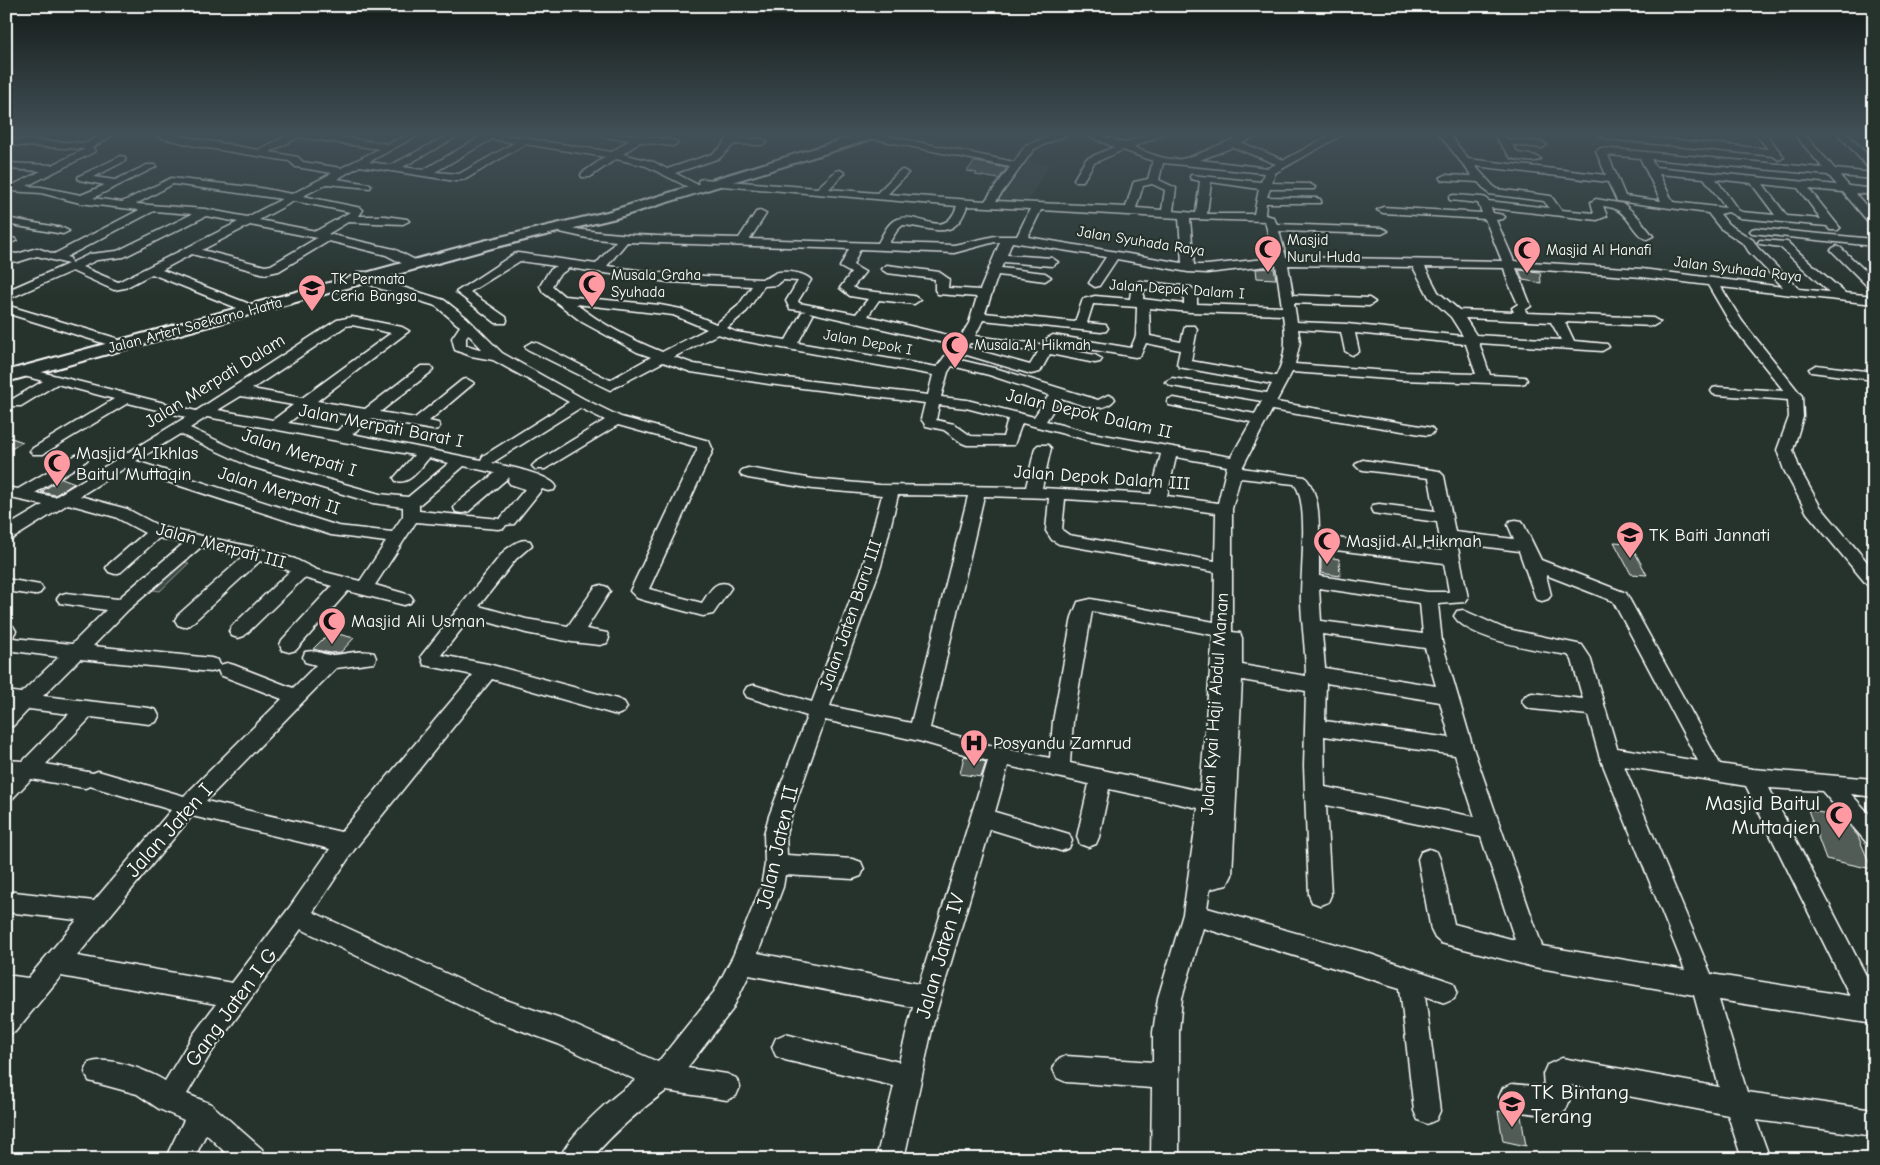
<svg xmlns="http://www.w3.org/2000/svg" width="1880" height="1165" viewBox="0 0 1880 1165" font-family="'Comic Neue',sans-serif">
	<style>
		.built { fill: #333f3a }
		.green { fill: #3e4944; stroke: #9ea4a2 }
		.building { fill: #515c57; stroke: #fff }
		.lines { fill: none; stroke-linecap: round; stroke-linejoin: round }
		.minor-casing { stroke: #fff; stroke-width: 3 }
		.major-casing { stroke: #fff; stroke-width: 4 }
		.minor { fill: #26332d; fill-rule: evenodd }
		.major { fill: #26332d; fill-rule: evenodd }
		.labels { text-anchor: middle; dominant-baseline: central; stroke-width: 4.5; stroke-linejoin: round; paint-order: stroke }
		.far-poi-label { font-size: 15px; fill: #fff; stroke: #26332d; text-anchor: start }
		.far-street-label { font-size: 15px; fill: #fff; stroke: #26332d }
		.street-label { font-size: 18px; fill: #fff; stroke: #26332d }
		.poi-label { font-size: 18px; fill: #fff; stroke: #26332d; text-anchor: start }
		.near-poi-label { font-size: 21px; fill: #fff; stroke: #26332d; text-anchor: end }
		.near-street-label { font-size: 21px; fill: #fff; stroke: #26332d }
	</style>
	<rect width="100%" height="100%" fill="#26332d"/>
	<filter id="ink" filterUnits="userSpaceOnUse"><feTurbulence type="fractalNoise" baseFrequency=".02" numOctaves="2"/><feDisplacementMap in="SourceGraphic" scale="10" xChannelSelector="R" yChannelSelector="G"/><feConvolveMatrix kernelMatrix="1 2 1 2 8 2 1 2 1" color-interpolation-filters="sRGB"/></filter>
	<g filter="url(#ink)">
		<!-- built -->
		<path class="built" d="M1019,160L1050,164L1026,205L994,201Z"/>
		<!-- green -->
		<path class="green" d="M177,561L189,563L160,591L147,589Z"/>
		<!-- building -->
		<path class="building" d="M974,162L982,163L1007,168L999,179L975,175L977,173L967,171Z
			M1274,268L1276,279L1257,278L1256,269Z
			M1519,270L1540,272L1541,283L1523,280Z
			M6,436L23,442L6,452Z
			M62,478L75,483L55,495L41,492Z
			M1614,542L1630,543L1647,575L1631,574Z
			M1321,556L1339,559L1340,576L1321,573Z
			M330,632L354,638L341,652L330,653L313,649Z
			M964,756L986,762L981,777L960,774Z
			M1808,810L1842,817L1858,836L1872,869L1826,859Z
			M1498,1111L1521,1116L1526,1146L1503,1141Z"/>
		<g class="lines">
			<!-- minor casing -->
			<g class="minor-casing">
				<path id="minor" d="M103,134H115L92,148L95,150L94,152L27,186L41,187L81,195L105,185L79,180L78,178L79,176L121,156L125,157V161L94,177L115,180L147,165H155L156,167L93,198L122,202L171,178L260,188L292,194L332,173L296,167L289,161L195,146L155,136L153,134H170L258,150L290,134H319L388,144L408,134H420L369,162L391,165L450,134H462L403,167L423,170L480,137L472,134L526,137L530,139L612,152L629,140L604,137L599,134H650L648,137L673,140L678,143L673,146L640,142L623,154L654,162L667,169L712,154L720,148L731,134H741L738,138L762,139L767,142L762,145L734,144L720,158L675,173L702,187L703,189L698,192L646,166L616,159L590,177H582L581,175L582,173L605,157L525,144L466,179L455,181L360,166L337,179L370,184L371,186L370,188L327,184L303,196L361,208L363,210L359,216H385L407,219L409,221L403,224L348,222L328,234L394,249L419,262L421,265L419,268H411L386,255L329,241L279,271L265,274L192,254L162,270L247,303L248,306L247,309L242,310L152,274L125,288L114,290L72,271L6,300V291L68,264L37,256L18,262L6,260V252L17,254L37,248L54,254L139,210L80,203L41,193L9,191L8,189L9,187L41,171L6,169V163L52,165L85,149L6,145V139L86,143ZM299,137L379,149L341,168L303,162L298,157L270,152ZM492,139L514,143L459,174L435,172ZM173,184L282,199L247,217L205,209L136,204ZM294,201L350,212L316,231L259,220ZM154,211L192,214L117,251L90,254L71,263L70,258L66,257ZM206,216L238,222L118,282L82,267L97,260L124,257ZM250,225L317,238L271,265L265,266L202,250Z
					M866,134H879L1014,162L1026,145L1055,134H1069L1034,149L996,201L1126,207L1133,184L1134,182L1148,179L1153,161L1123,150L1094,163L1083,181H1075L1074,179L1086,159L1114,147L1084,134H1098L1124,143L1150,134H1164L1133,147C1149,153 1169,163 1186,158C1212,151 1234,134 1261,134L1242,143L1284,160L1332,134H1344L1275,173L1272,183L1310,184L1315,187L1314,189H1270L1267,197L1316,198L1320,199L1321,201L1320,203H1266L1265,215L1273,217L1277,224L1382,228L1388,231L1382,234L1279,231L1286,257L1502,261L1485,219L1383,213L1377,210L1383,207L1482,213L1478,203L1450,200L1449,198L1450,196L1454,195L1482,197L1486,198L1488,201L1549,208L1544,201L1489,194L1478,182L1441,180L1440,178L1445,175L1472,176L1439,134H1449L1468,159L1606,175L1596,151L1601,148L1823,168L1794,134H1804L1835,169L1874,173V179L1840,176L1849,186L1874,189V195L1855,193L1874,215V225L1870,224L1843,192L1809,189L1840,228L1838,230H1830L1827,226L1740,218L1728,212L1720,214L1728,224L1753,240L1758,248L1799,289L1829,292L1780,247L1760,244L1758,242L1760,240L1787,242L1845,293L1874,296V304L1721,287L1742,321L1802,396L1803,417L1793,450L1800,470L1820,506L1874,570V588L1868,586L1807,513L1784,470L1777,450L1789,417L1788,400L1718,395L1713,394L1711,391L1713,388L1718,387L1784,391L1732,326L1708,285L1642,277L1516,268L1531,306L1525,310L1527,313L1653,318L1660,322L1653,326L1565,322L1574,341L1607,344L1609,347L1602,351L1479,343L1490,375L1525,377L1527,380L1525,383L1520,384L1401,380L1292,372L1276,402L1427,427L1432,428L1434,431L1432,434L1427,435L1272,410L1242,468L1305,477C1319,493 1319,516 1319,536L1442,551L1437,522L1379,514L1373,513L1371,509L1373,505L1379,504L1435,511L1429,478L1363,470L1358,468L1355,465L1358,462L1363,460L1439,471L1444,476L1455,532L1514,539L1508,525L1510,521L1516,520L1522,521L1541,560L1626,593L1720,764L1753,769L1874,779V797L1851,794L1874,819V844L1866,842L1822,791L1769,788L1874,991V1024L1719,1000L1747,1092L1874,1110V1136L1756,1120L1770,1159H1742L1728,1115L1570,1085C1571,1096 1570,1102 1565,1111C1548,1118 1520,1113 1503,1106L1499,1097L1503,1088L1512,1084L1544,1087L1543,1074L1547,1065L1562,1058L1719,1087L1694,995L1534,967L1441,943L1435,938L1431,930L1418,859L1421,852L1429,849L1437,852L1440,859L1454,924L1515,940L1481,837L1326,805L1331,895L1328,902L1320,905L1312,902L1309,895L1304,766L1306,691L1242,680L1232,875L1227,885L1210,889L1207,908L1370,954L1454,983L1457,991L1454,999L1445,1003L1425,996L1440,1111L1436,1120L1427,1124L1418,1120L1414,1111L1400,988L1203,928L1182,998L1179,1032V1159H1151L1152,1088L1066,1082L1057,1078L1053,1069L1057,1060L1066,1056L1153,1062V1032L1158,998L1183,914L1198,808L1109,789L1099,837L1096,844L1088,847L1080,844L1077,837L1089,784L1008,766L995,812L1069,834L1072,841L1069,848L1061,851L990,829L934,1020L904,1159H876L894,1086L785,1060L776,1056L772,1047L776,1038L785,1034L899,1062L913,1007L749,975L732,1010L687,1068L727,1074L736,1078L740,1087L736,1096L727,1100L666,1091C638,1111 614,1133 591,1159H559C571,1132 612,1097 636,1080L558,1044L482,1016L301,929L211,1053L187,1094L211,1104L262,1149L266,1159H232L206,1134L194,1159H165L184,1120L159,1109L137,1094L89,1081L85,1072L89,1063C108,1055 147,1070 165,1081L193,1035L216,1004L61,976L15,1032L6,1035V1003L10,999H6V975L28,978L77,920L6,912V891L94,901L171,810L90,786L85,788L31,779L13,798L6,801V760L23,761L69,714L29,709L13,726L6,728V691L21,693L59,657L6,650V640L13,638L72,644L106,610L60,603L57,599L60,595L66,593L118,599L184,543L159,538L121,572L115,574L109,572L106,568L109,564L145,533L115,517L68,504L12,539L6,540V527L43,505L6,497V487L18,489L76,455H86L89,458L86,461L35,493L55,497L186,417L128,403L43,454H33L30,451L33,448L114,399L57,384L21,406H11L9,403L11,400L43,381L20,375L18,372L25,368L196,411L337,320L352,317L402,327L409,331L317,401L365,409L421,366H431L433,369L431,372L380,412L415,418L462,380L467,379L474,383L429,421L438,423L440,426L438,429L433,430L371,419L352,434L481,460L483,456L569,402L493,360L471,356L455,350L452,338L460,326L457,324L436,306L375,287L358,278L356,275L358,272H366L383,281L444,300L467,318L502,353L584,399L621,417L709,441L713,450L649,589L702,603C709,593 714,580 728,584L731,588L713,614L703,616L643,600L637,598L630,591L697,450V447L618,425L545,469H535L532,466L535,463L605,420L580,408L492,463C506,466 548,474 556,486L554,490L548,491L542,489L514,524L506,525L504,528L498,529L416,522L375,585L410,595L413,599L410,603L404,605L348,591L296,650L289,652L282,650L280,645L282,640L332,586L304,578L244,636L238,638L232,636L229,631L232,626L290,571L260,561L190,625L184,627L178,625L175,620L178,615L244,556L201,547L128,610L93,646L211,658L218,660L220,665L227,663L234,665L293,688L316,665L305,662L303,657L305,652C316,649 323,655 333,655C347,654 361,649 374,653L376,658L374,663L336,668L206,801L341,832L473,675L424,665L421,656L504,551C513,545 519,538 530,541L532,545L516,559L479,606L526,619L568,626L595,587L601,585L607,587L610,591L586,629L607,633L609,638L607,643L600,645L572,642L526,633L471,617L441,655L488,664L617,699L624,702L627,707L624,712L617,715L492,679L354,850L313,912L495,996L563,1020L658,1062L714,992L733,956L761,887L765,864L764,834L769,816L807,716L747,697L744,692L747,687L754,685L812,702L863,566L882,495L813,489L748,478L742,476L740,473L742,470L748,468L813,479L880,485L1026,487L1035,448L1038,445H1048L1051,448L1042,488L1151,494L1161,454L1091,441L1022,423L1014,445H967L962,443L944,430L926,426L921,419L925,403L769,384L691,372L663,362L610,390L527,349L525,346L532,342L537,343L610,380L651,357L637,352L582,322L543,292L540,286L549,271L556,266L520,261L470,292L506,317L507,320L506,323H496L456,292L514,254L518,253L596,264L616,241L587,238L551,230L549,228L551,226L555,225C615,238 677,236 739,238L756,212L760,211L766,214L750,239L878,243C883,235 887,223 897,219C921,211 944,242 957,206L699,184L698,182L699,180L703,179L817,188L836,171L840,170L845,173L829,189L877,193L899,171L903,170L908,173L888,194L985,201L1010,167L870,138L867,137ZM1233,147L1276,164L1268,168L1200,160ZM1608,155L1640,158L1661,201L1625,196ZM1651,159L1828,175L1837,185L1655,167ZM1163,163L1264,173L1261,182L1191,175L1190,177L1191,179L1200,181L1196,213L1173,211L1176,188L1159,180ZM1475,166L1608,182L1617,201L1708,213L1720,228L1744,244L1749,252L1783,287L1642,269L1514,261L1496,220L1503,219L1505,217L1503,215L1493,213L1491,208L1597,220L1607,216L1603,206C1607,207 1612,207 1615,209C1629,214 1634,236 1647,239L1653,236L1638,217L1624,204L1596,199L1591,202L1594,213L1561,210L1551,196L1496,189ZM1659,174L1704,178L1726,208L1673,202ZM1716,179L1751,183L1775,215L1742,212L1738,210ZM1211,182L1259,189L1254,214H1207ZM1152,184L1165,190L1162,210L1136,208L1143,186ZM1763,184L1798,188L1821,219L1787,216ZM967,206L1030,209L1017,236H995L954,245L889,243L898,229L903,225C932,227 955,243 967,206ZM1041,210L1179,218L1182,263L1028,237ZM1190,219L1265,221L1274,258L1207,265H1194ZM627,242L849,249L840,267L851,273L840,288L850,296L868,299L856,314L799,303L798,301L811,280C805,273 789,271 779,272C772,273 770,279 760,279L668,274L607,266ZM995,242H1000L980,290L948,288L949,279L939,272L887,265L881,269L887,273L935,279V290L938,294L977,297L969,323L960,338L868,316L879,300L914,304L920,300L914,296L857,290L853,287L865,272L853,265L860,249L954,253ZM1012,242L1106,257L1089,283L1095,287L1099,286L1117,259L1188,272L1207,273L1276,265L1282,307L1197,304V293L1191,287L1140,281C1131,284 1131,291 1130,299L1095,296L1083,299L1075,322L985,313L998,275L1045,281L1051,277L1045,273L1001,268L1004,262L1052,266L1058,262L1052,258L1007,255ZM1288,265L1413,267L1429,297L1451,317L1463,336L1347,324L1297,322L1294,303L1369,306L1375,302L1369,298L1293,295ZM1425,267L1504,268L1508,282L1518,304L1512,308L1514,312L1459,310L1438,292ZM569,268L668,282L752,286L738,306L716,324L681,309L660,305L564,296L552,286L558,276ZM783,280L798,281L786,301L790,309L806,311L802,312L786,340L736,332L727,328L747,311L764,286L777,285ZM1144,289L1184,293V304L1143,299ZM576,304L673,315L707,329L662,352C632,340 601,324 576,304ZM1093,304L1137,307L1136,336L1131,348L1053,335L1046,339L1048,342L1135,357L1140,356L1146,343L1180,350L1177,364L1179,367L1272,384L1267,393L1172,378L1165,382L1172,386L1262,401L1255,414L1174,398L1169,399L1167,402L1169,405L1174,406L1251,422L1231,457L1092,433L1046,421L1061,398C1078,403 1102,416 1115,399L1113,396L1108,395L1098,400L998,369L956,359L960,353L1031,374L1040,372L1050,354L1095,363L1100,362L1102,359L1095,355L1046,345L975,336L983,320L1101,332L1106,331L1108,328L1106,325L1087,323ZM1149,308L1190,312L1283,315C1286,337 1287,355 1276,376L1191,361L1197,329L1195,326H1185L1181,342L1150,336ZM809,312L953,345L937,367L798,343L813,315ZM1465,318L1551,322L1561,340L1476,335ZM352,325L391,333L302,398L252,389L346,326ZM1298,329L1341,332L1345,351L1352,355L1359,351L1355,333L1466,344L1476,374L1401,372L1295,364L1300,342ZM468,334L483,350L466,345V338ZM718,334L733,339L933,375L928,395L769,376L694,364L674,357ZM970,343L1038,352L1030,365L966,347ZM952,366L989,375L1049,395L1034,417L967,400L941,397L948,372ZM241,396L293,405L273,420L218,410ZM939,405L966,408L1008,419L1003,437L971,436L954,424L936,420ZM308,408L356,416L337,431L288,423ZM207,417L414,455L394,478L396,481C410,485 420,468 429,458L449,463L408,497L380,494L259,460L190,428ZM180,434L249,466L373,503L403,507V516L392,532L338,526L136,461ZM1176,457L1227,466L1218,503L1167,496ZM464,466L495,473L456,504L454,508L456,512L462,513L468,512L509,477L508,481L510,484L525,489L500,519L419,511V505ZM125,468L331,535L386,542L360,581L317,570L295,559L257,548L161,527L127,509L80,496ZM1240,478L1294,484C1310,501 1300,578 1301,603C1302,627 1306,652 1306,676L1242,665V638L1240,633L1232,632V509ZM898,495L968,496L911,723L830,706L881,566ZM984,496L1049,498L1046,531L1052,540L1059,544L1215,572L1214,622L1091,599L1078,602L1072,617L1053,721L1050,758L1000,748L930,728ZM1065,499L1158,505L1216,513L1215,561L1069,535L1062,530ZM1457,543L1519,551L1536,599L1542,601L1548,599L1551,595L1546,575L1613,601L1698,761L1617,748L1590,657L1582,645L1503,628L1463,610L1457,611L1454,616C1468,640 1541,651 1568,655L1572,660L1583,699L1532,693L1525,696L1522,701L1525,706L1532,709L1588,715L1599,755L1685,970L1542,946L1473,748L1442,642L1438,604L1465,602L1468,598ZM1319,548L1444,563L1449,592H1428L1319,576ZM1319,588L1420,603L1423,634L1321,621ZM1092,611L1213,635L1200,791L1070,763L1073,721ZM1322,634L1425,648L1436,686L1325,668ZM80,659L211,672L218,670L220,675L282,699L184,796L98,771L93,773L46,764L91,717L149,724L156,722L159,716L156,710L149,708L43,696ZM1326,683L1440,702L1450,738L1325,721ZM825,720L919,741L988,761L919,984L758,953L783,887L785,875L853,879L861,876L864,869L861,862L853,859L787,855L786,834L791,816ZM1324,736L1455,755L1475,817L1325,787ZM1624,766L1746,786L1850,996L1711,974ZM192,816L330,849L289,908L232,983L77,956Z
					M1493,134H1503L1507,139L1542,142L1547,145L1542,148L1512,145L1518,153L1536,156L1541,159C1534,164 1520,160 1511,158Z
					M1598,134H1616L1768,149L1756,134H1766L1784,157L1779,160L1773,156L1607,139Z
					M1838,134H1848L1874,162V171L1870,170Z
					M6,218L63,228L69,231L63,234L6,224Z
					M1756,228L1874,239V246L1752,233L1750,231L1752,229Z
					M11,237L17,240L6,246V238Z
					M1837,246L1841,248L1874,279V290L1870,289L1831,250L1833,248Z
					M6,305L116,338L118,341L116,344H106L6,313Z
					M1816,365L1874,372V380L1811,372L1809,369Z
					M6,579L40,585L43,589L40,593L34,595L6,591Z
					M6,624L13,626L16,631L13,636L6,638Z"/>
			</g>
			<!-- major casing -->
			<g class="major-casing">
				<path id="major" d="M861,134H880L878,137L616,218L492,248L6,382V371L483,241L607,212Z"/>
			</g>
			<!-- minor -->
			<use href="#minor" class="minor"/>
			<!-- major -->
			<use href="#major" class="major"/>
		</g>
	</g>
	<!-- sky -->
	<linearGradient id="sky" x2="0" y2="1"><stop stop-color="#151c19"/><stop offset="0.45" stop-color="#415057"/><stop offset="1" stop-color="#415057" stop-opacity="0"/></linearGradient>
	<rect width="1880" height="297" fill="url(#sky)"/>
	<!-- icons -->
	<defs>
		<g id="mosque-pin" transform="scale(1.4375)"><path d="M0 17L-7.5 6A9.5 9.5 0 1 1 7.5 6Z" fill="#ff9aa2" stroke="#26332d"/><path d="M3.5-4.9A6 6 0 1 0 3.5 4.9A5 5 0 1 1 3.5-4.9Z" fill="#111"/></g>
		<g id="school-pin" transform="scale(1.4375)"><path d="M0 17L-7.5 6A9.5 9.5 0 1 1 7.5 6Z" fill="#ff9aa2" stroke="#26332d"/><path d="M0-5L7-2L0 1L-7-2ZM-4 1L0 2.5L4 1V4Q0 6-4 4Z" fill="#111"/></g>
		<g id="hospital-pin" transform="scale(1.4375)"><path d="M0 17L-7.5 6A9.5 9.5 0 1 1 7.5 6Z" fill="#ff9aa2" stroke="#26332d"/><path d="M-5-5h3v3.5h4V-5h3V5h-3V1.5h-4V5h-3Z" fill="#111"/></g>
	</defs>
	<g fill-rule="evenodd">
		<use href="#mosque-pin" x="1268" y="249"/>
		<use href="#mosque-pin" x="1527" y="250"/>
		<use href="#mosque-pin" x="592" y="284"/>
		<use href="#school-pin" x="312" y="288"/>
		<use href="#mosque-pin" x="955" y="345"/>
		<use href="#mosque-pin" x="57" y="463"/>
		<use href="#school-pin" x="1630" y="535"/>
		<use href="#mosque-pin" x="1327" y="541"/>
		<use href="#mosque-pin" x="332" y="621"/>
		<use href="#hospital-pin" x="974" y="743"/>
		<use href="#mosque-pin" x="1839" y="815"/>
		<use href="#school-pin" x="1512" y="1104"/>
	</g>
	<g class="labels">
		<!-- far-poi labels -->
		<g class="far-poi-label">
			<text x="1287" y="240">Masjid<tspan x="1287" dy="17">Nurul Huda</tspan></text>
			<text x="1546" y="250">Masjid Al Hanafi</text>
			<text x="611" y="275">Musala Graha<tspan x="611" dy="17">Syuhada</tspan></text>
			<text x="331" y="279">TK Permata<tspan x="331" dy="17">Ceria Bangsa</tspan></text>
			<text x="974" y="345">Musala Al Hikmah</text>
		</g>
		<!-- far-street labels -->
		<g class="far-street-label">
			<text transform="translate(1141 241) rotate(9)">Jalan Syuhada Raya</text>
			<text transform="translate(1738 269) rotate(7)">Jalan Syuhada Raya</text>
			<text transform="translate(1177 289) rotate(4)">Jalan Depok Dalam I</text>
			<text transform="translate(195 325) rotate(-15)">Jalan Arteri Soekarno Hatta</text>
			<text transform="translate(868 342) rotate(10)">Jalan Depok I</text>
		</g>
		<!-- street labels -->
		<g class="street-label">
			<text transform="translate(215 381) rotate(-32)">Jalan Merpati Dalam</text>
			<text transform="translate(1089 414) rotate(13)">Jalan Depok Dalam II</text>
			<text transform="translate(381 426) rotate(11)">Jalan Merpati Barat I</text>
			<text transform="translate(299 453) rotate(18)">Jalan Merpati I</text>
			<text transform="translate(1102 478) rotate(4)">Jalan Depok Dalam III</text>
			<text transform="translate(279 491) rotate(17)">Jalan Merpati II</text>
			<text transform="translate(221 546) rotate(15)">Jalan Merpati III</text>
			<text transform="translate(851 615) rotate(-71)">Jalan Jaten Baru III</text>
			<text transform="translate(1215 704) rotate(-86)">Jalan Kyai Haji Abdul Manan</text>
		</g>
		<!-- poi labels -->
		<g class="poi-label">
			<text x="76" y="453">Masjid Al Ikhlas<tspan x="76" dy="21">Baitul Muttaqin</tspan></text>
			<text x="1649" y="535">TK Baiti Jannati</text>
			<text x="1346" y="541">Masjid Al Hikmah</text>
			<text x="351" y="621">Masjid Ali Usman</text>
			<text x="993" y="743">Posyandu Zamrud</text>
		</g>
		<!-- near-poi labels -->
		<g class="near-poi-label">
			<text x="1820" y="803">Masjid Baitul<tspan x="1820" dy="24">Muttaqien</tspan></text>
			<text x="1531" y="1092" text-anchor="start">TK Bintang<tspan x="1531" dy="24">Terang</tspan></text>
		</g>
		<!-- near-street labels -->
		<g class="near-street-label">
			<text transform="translate(169 830) rotate(-48)">Jalan Jaten I</text>
			<text transform="translate(777 847) rotate(-77)">Jalan Jaten II</text>
			<text transform="translate(940 956) rotate(-74)">Jalan Jaten IV</text>
			<text transform="translate(231 1007) rotate(-54)">Gang Jaten I G</text>
		</g>
	</g>
	<!-- margin -->
	<rect width="1880" height="1165" fill="none" stroke="#26332d" stroke-width="25"/>
	<rect x="12" y="12" width="1855" height="1140" fill="none" stroke="#fff" stroke-width="2" filter="url(#ink)"/>
</svg>
